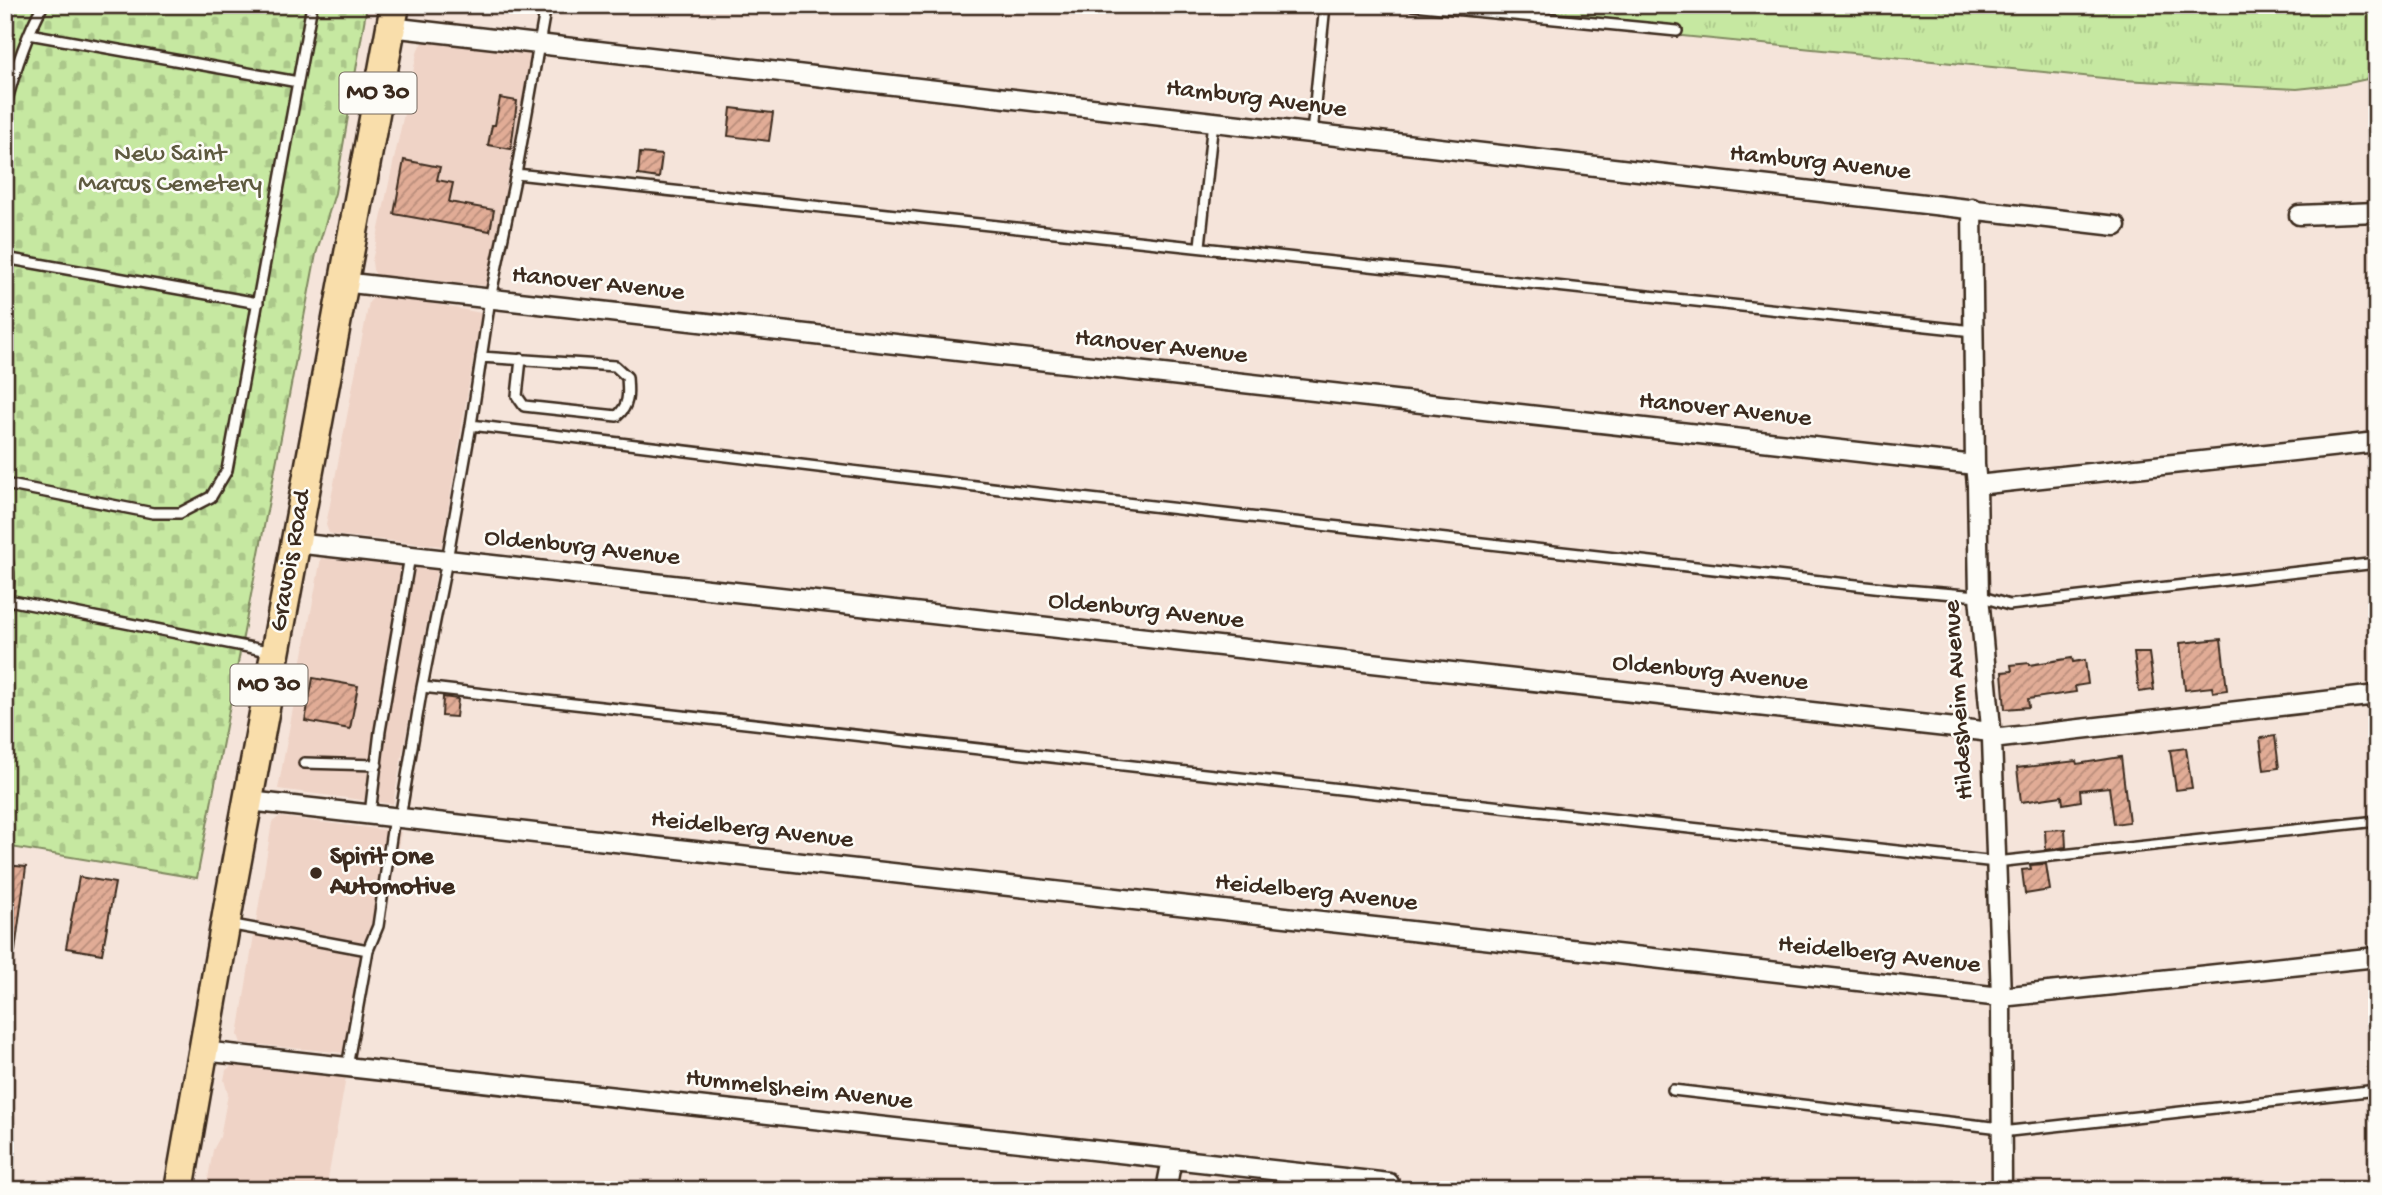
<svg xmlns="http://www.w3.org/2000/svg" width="2382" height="1195" viewBox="0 0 2382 1195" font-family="'Gochi Hand',sans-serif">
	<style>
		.built { fill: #efd3c6 }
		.cemetery { fill: url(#cemetery-stones); stroke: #808960; stroke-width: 2 }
		.park { fill: url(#park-tufts); stroke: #808960; stroke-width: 2 }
		.building { fill: url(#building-hatch); stroke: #3b2a1e; stroke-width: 2 }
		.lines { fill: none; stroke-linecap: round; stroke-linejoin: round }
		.service-casing { stroke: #3b2a1e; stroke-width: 14 }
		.minor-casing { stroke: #3b2a1e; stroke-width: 23 }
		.primary-casing { stroke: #3b2a1e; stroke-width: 33 }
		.service { stroke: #fdfcf7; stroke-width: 9 }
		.minor { stroke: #fdfcf7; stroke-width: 18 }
		.primary { stroke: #f9deab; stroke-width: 28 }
		.poi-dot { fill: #3b2a1e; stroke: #fdfcf7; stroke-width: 2.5 }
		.labels { text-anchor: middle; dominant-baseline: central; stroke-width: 5; stroke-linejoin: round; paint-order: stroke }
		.shield { fill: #fdfcf7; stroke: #75695f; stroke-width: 2 }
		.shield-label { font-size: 24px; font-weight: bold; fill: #3b2a1e }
		.street-label { font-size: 26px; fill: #3b2a1e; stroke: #fdfcf7 }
		.park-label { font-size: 26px; fill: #5e5a3f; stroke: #fdfcf7 }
		.poi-label { font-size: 26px; font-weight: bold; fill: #3b2a1e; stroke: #fdfcf7; text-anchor: start }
	</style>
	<defs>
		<pattern id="cemetery-stones" width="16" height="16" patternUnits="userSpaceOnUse" patternTransform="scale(1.75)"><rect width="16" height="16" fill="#c6e8a1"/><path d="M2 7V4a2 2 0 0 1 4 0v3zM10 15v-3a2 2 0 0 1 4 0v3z" fill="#abc78a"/></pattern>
		<pattern id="park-tufts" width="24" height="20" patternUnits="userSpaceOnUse" patternTransform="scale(1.75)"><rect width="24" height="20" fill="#c6e8a1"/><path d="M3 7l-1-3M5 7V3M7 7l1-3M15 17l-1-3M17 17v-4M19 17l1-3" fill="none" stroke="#abc78a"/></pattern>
		<pattern id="building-hatch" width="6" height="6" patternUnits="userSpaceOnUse" patternTransform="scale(1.75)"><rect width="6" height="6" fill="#e1ac96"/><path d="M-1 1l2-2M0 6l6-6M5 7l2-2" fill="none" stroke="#b88c7a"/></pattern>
	</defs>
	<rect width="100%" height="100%" fill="#f5e4da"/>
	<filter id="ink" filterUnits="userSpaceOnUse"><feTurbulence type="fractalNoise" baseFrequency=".0143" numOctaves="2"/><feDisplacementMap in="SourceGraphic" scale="14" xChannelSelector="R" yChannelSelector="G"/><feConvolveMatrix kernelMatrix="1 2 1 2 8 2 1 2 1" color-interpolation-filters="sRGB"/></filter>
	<g filter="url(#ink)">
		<!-- built -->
		<path class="built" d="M433,40L531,53L487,286L376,275L373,270L372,261L418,49L424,42Z
			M383,294L481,313L442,546L335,535L329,533L326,525L369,302L375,296Z
			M321,558L437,570L393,804L278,789Z
			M279,817L401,832L380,938L371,953L355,1054L241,1043L238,1035L272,822Z
			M233,1065L346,1077L326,1190H206L213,1150L220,1137L228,1094L224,1080L226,1070Z"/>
		<!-- cemetery -->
		<path class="cemetery" d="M5,5H367L335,193L316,254L197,878L5,846Z"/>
		<!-- park -->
		<path class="park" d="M1372,5H2377V77L2344,84L2297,89L2123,80Z"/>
		<!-- building -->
		<path class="building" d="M500,98L517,101L511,149L488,145L492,125H495Z
			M731,108L773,113L769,141L728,136Z
			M640,153L662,155L659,178L638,175Z
			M404,160L440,167L437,180L453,183L449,202L494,210L490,231L394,214Z
			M2221,639L2227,690L2213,692L2212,687L2185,690L2180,643Z
			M2134,653H2149L2154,690L2139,692Z
			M2072,658L2073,662L2085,660L2088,684L2075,686L2076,692L2028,699L2029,707L2005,709L2002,672L2012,671L2011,665L2029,663V665Z
			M313,678L358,686L350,729L305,721Z
			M443,697L458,699L456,717L442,716Z
			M2275,736L2279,768L2264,770L2260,738Z
			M2186,748L2192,788L2176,790L2170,750Z
			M2121,757L2129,822L2114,824L2109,787L2080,790L2081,801L2063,804L2062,796L2021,802L2017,768L2076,761L2077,764Z
			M2065,829L2066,847L2046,850L2045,830Z
			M2046,864L2050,890L2025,894L2022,870L2031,869L2030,865Z
			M5,865L26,867L15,951L5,950Z
			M79,877L115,883L102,954L66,948Z"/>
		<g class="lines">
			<!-- service casing -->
			<g class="service-casing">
				<path id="service" d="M1412,5L1677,31
					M29,34L298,82
					M5,108C14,73 25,37 43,5
					M1312,133L1325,5
					M516,174L1973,331
					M1200,246L1213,121
					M5,258L258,303
					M481,357L615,366L627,377C628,393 630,405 617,416L524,406L517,396L521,359
					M471,425L1000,489L1892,589L1979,596L2009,605L2377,563
					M5,484L153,513H180L211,497L227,470L312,5
					M5,550C10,568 10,592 5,609
					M8,600L273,652
					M422,687L1996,862L2377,821
					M304,763L377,765
					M370,814L380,731L410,556
					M400,818L422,687L447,560L471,425L490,299L516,174L546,5
					M228,924L368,950
					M347,1067L368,950L378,926L394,817
					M1673,1090L2001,1128
					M2001,1132L2377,1090"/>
			</g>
			<!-- minor casing -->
			<g class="minor-casing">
				<path id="minor" d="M390,27L2116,226
					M1972,208L1975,465L1977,485L1979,596L1992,739L2001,997L2002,1190
					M2299,215L2377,212
					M342,282L1975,465
					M1977,485L2377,442
					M295,543L1991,732
					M1992,739L2377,695
					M249,801L2001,997L2377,957
					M203,1051L1389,1183
					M1166,1190L1172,1159"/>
			</g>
			<!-- primary casing -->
			<g class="primary-casing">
				<path id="primary" d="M179,1190L231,892L395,5"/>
			</g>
			<!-- service -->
			<use href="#service" class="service"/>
			<!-- minor -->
			<use href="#minor" class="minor"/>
			<!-- primary -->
			<use href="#primary" class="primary"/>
		</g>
	</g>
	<!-- markers -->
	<circle class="poi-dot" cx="316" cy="873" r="7"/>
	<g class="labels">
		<!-- shield labels -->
		<g class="shield">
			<rect x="339.5" y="72.5" width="77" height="41" rx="5"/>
			<rect x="230.5" y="664.5" width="77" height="41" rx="5"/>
		</g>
		<g class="shield-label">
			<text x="378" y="93">MO 30</text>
			<text x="269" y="685">MO 30</text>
		</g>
		<!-- street labels -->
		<g class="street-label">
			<text transform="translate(1256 100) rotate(7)">Hamburg Avenue</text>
			<text transform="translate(1820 164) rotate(6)">Hamburg Avenue</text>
			<text transform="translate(598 285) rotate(6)">Hanover Avenue</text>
			<text transform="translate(1161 348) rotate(6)">Hanover Avenue</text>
			<text transform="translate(1725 411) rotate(6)">Hanover Avenue</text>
			<text transform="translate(582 549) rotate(6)">Oldenburg Avenue</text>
			<text transform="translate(292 561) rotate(-80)">Gravois Road</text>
			<text transform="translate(1146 612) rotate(6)">Oldenburg Avenue</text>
			<text transform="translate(1710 674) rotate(6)">Oldenburg Avenue</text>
			<text transform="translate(1960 700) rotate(-94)">Hildesheim Avenue</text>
			<text transform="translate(752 831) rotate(6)">Heidelberg Avenue</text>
			<text transform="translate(1316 894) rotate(6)">Heidelberg Avenue</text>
			<text transform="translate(1879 956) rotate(6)">Heidelberg Avenue</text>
			<text transform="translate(799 1091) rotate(6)">Hummelsheim Avenue</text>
		</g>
		<!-- park labels -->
		<g class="park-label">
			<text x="170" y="155">New Saint<tspan x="170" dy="30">Marcus Cemetery</tspan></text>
		</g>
		<!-- poi labels -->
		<g class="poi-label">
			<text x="330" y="858">Spirit One<tspan x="330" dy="30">Automotive</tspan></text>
		</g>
	</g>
	<!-- margin -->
	<rect width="2382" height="1195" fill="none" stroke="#fdfcf7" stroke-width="28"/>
	<rect x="14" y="14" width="2354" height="1167" fill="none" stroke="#3b2a1e" stroke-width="2.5" filter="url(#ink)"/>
</svg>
